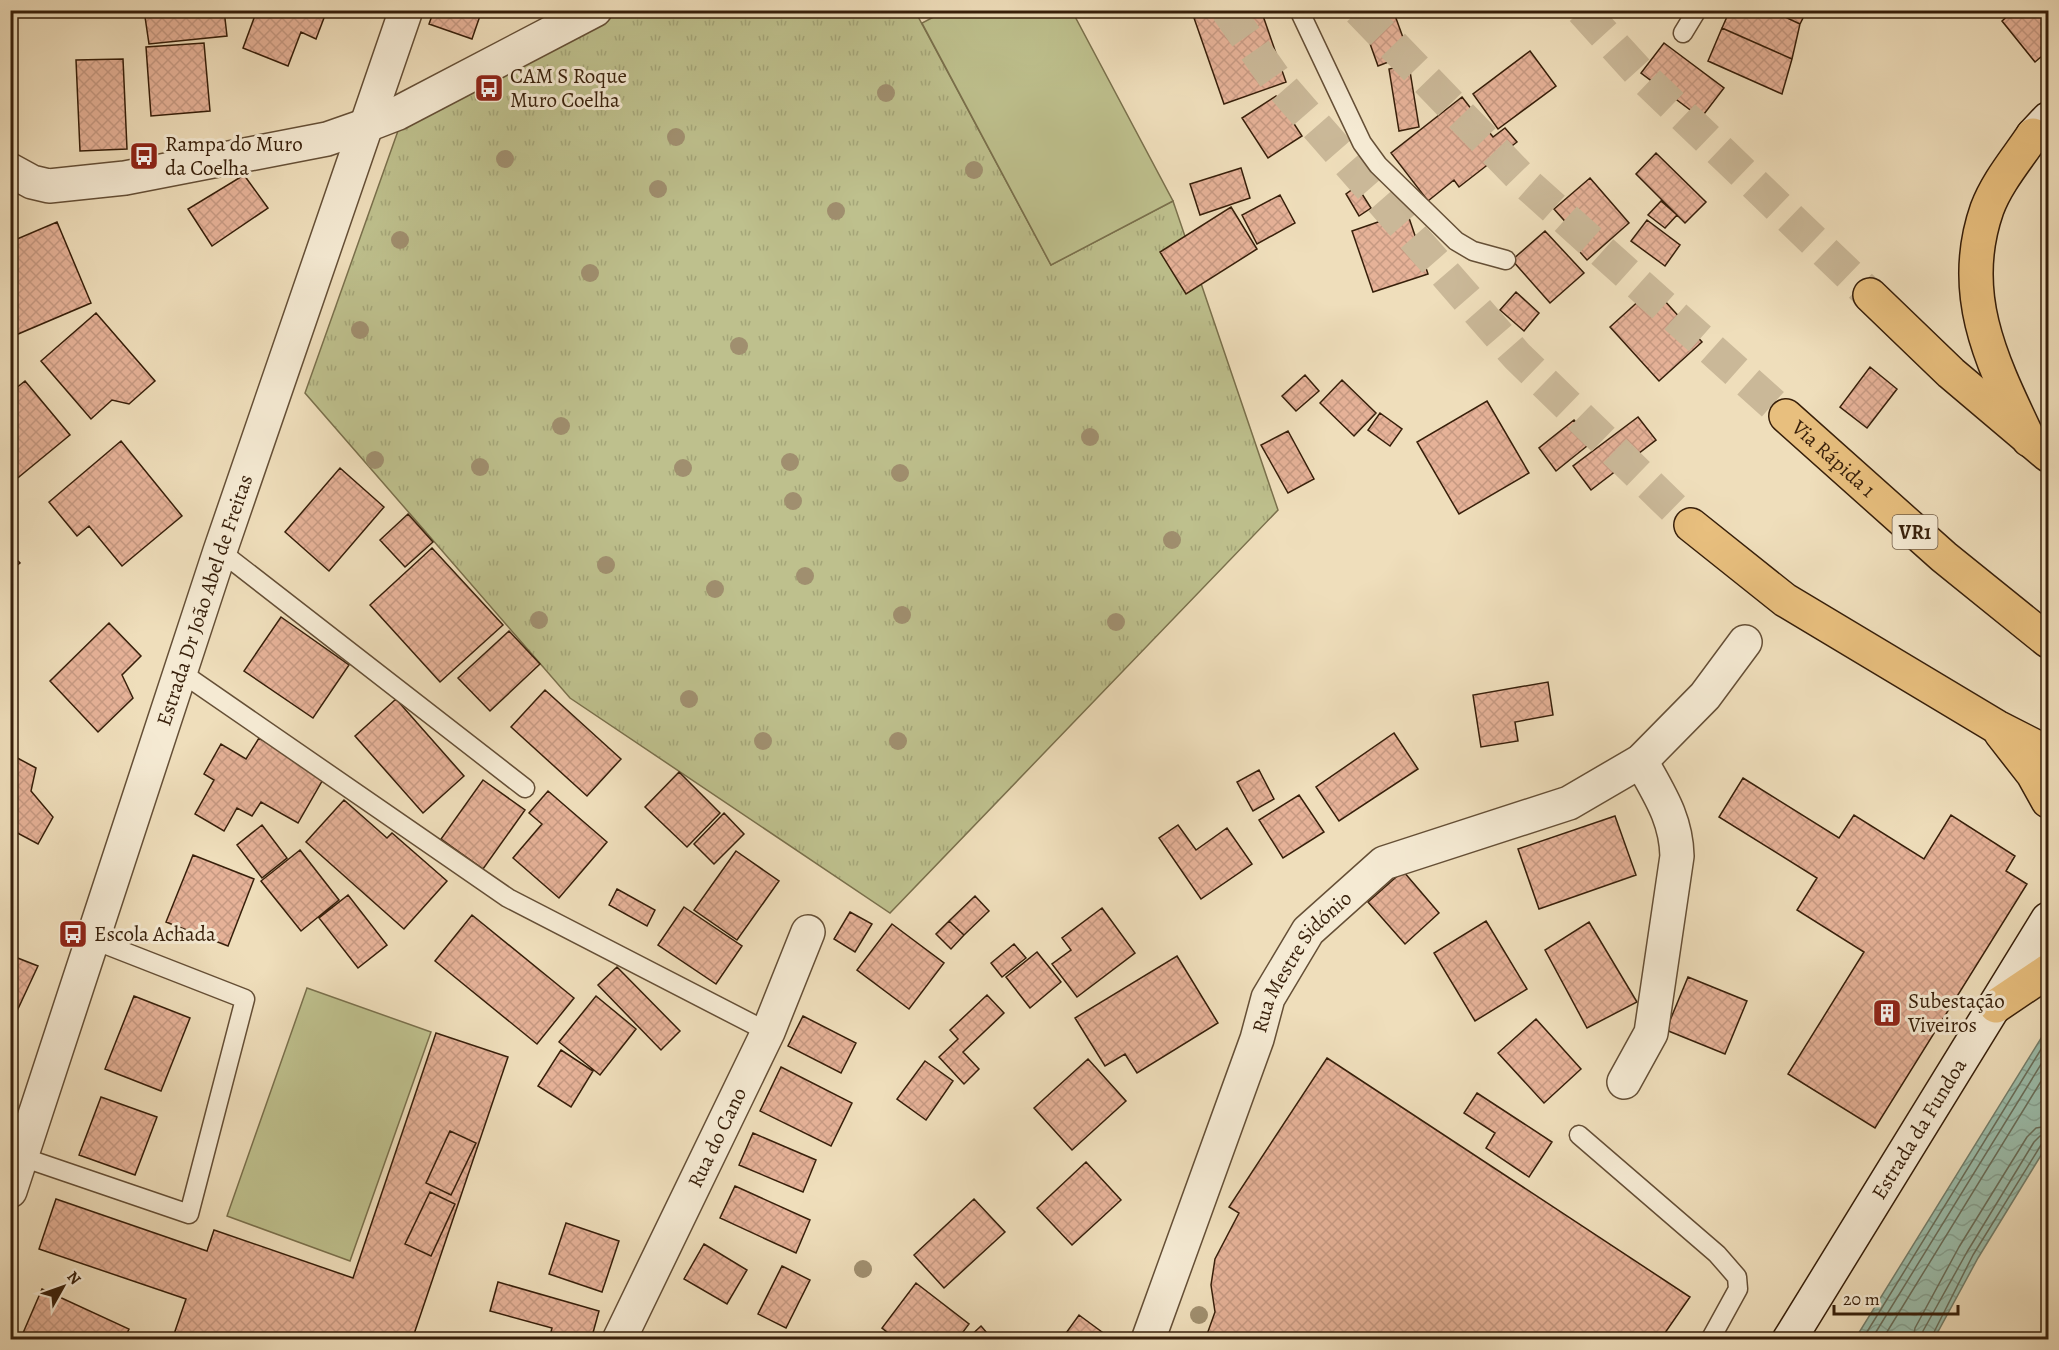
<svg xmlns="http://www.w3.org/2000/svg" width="2059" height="1350" viewBox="0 0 2059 1350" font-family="Alegreya,serif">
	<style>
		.grass { fill: url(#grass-tufts); stroke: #7a704c; stroke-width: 1.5 }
		.park { fill: #bec08d; stroke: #7a704c; stroke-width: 1.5 }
		.water { fill: url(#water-waves); stroke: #737e6b; stroke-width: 1.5 }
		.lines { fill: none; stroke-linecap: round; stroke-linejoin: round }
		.shore { stroke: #696e5a; stroke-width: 1.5 }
		.building { fill: url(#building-cross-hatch); stroke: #371f0a; stroke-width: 1.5 }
		.trunk-tunnel { stroke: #cab898; stroke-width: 33; stroke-dasharray: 33 16; stroke-linecap: butt }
		.service-casing { stroke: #654f36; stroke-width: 21 }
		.minor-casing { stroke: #654f36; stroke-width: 36 }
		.tertiary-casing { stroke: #654f36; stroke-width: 36 }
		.secondary-casing { stroke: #371f0a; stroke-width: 36 }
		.trunk-casing { stroke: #371f0a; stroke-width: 36 }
		.service { stroke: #f5ead3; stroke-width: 18 }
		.minor { stroke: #f5ead3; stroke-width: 33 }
		.tertiary { stroke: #f5ead3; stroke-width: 33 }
		.secondary { stroke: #f5ead3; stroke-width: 33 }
		.trunk { stroke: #e8bf7e; stroke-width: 33 }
		.tree { fill: #a08f6f }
		.labels { text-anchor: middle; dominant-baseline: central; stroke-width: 6; stroke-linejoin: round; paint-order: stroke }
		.shield { fill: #f5ead3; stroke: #705c46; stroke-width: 1.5 }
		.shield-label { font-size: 20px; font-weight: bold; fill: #371f0a }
		.poi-label { font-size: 21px; fill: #371f0a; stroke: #f5ead3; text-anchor: start }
		.street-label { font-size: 21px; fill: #371f0a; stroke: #f5ead3 }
	</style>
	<defs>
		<pattern id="grass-tufts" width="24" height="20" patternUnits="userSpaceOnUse" patternTransform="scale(1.5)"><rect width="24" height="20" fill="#bec08d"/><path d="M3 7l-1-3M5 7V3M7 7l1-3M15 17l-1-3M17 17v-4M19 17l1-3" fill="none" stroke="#a4a578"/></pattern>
		<pattern id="water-waves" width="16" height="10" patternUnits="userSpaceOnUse" patternTransform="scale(1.5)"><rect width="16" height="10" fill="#9bbdab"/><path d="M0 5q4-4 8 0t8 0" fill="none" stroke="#86a292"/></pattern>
		<pattern id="building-cross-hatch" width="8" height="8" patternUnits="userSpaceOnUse" patternTransform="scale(1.5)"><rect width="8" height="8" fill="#e6b298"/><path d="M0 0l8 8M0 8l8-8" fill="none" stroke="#c69982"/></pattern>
	</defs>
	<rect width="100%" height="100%" fill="#efdebb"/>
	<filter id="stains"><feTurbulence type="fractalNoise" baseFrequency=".00333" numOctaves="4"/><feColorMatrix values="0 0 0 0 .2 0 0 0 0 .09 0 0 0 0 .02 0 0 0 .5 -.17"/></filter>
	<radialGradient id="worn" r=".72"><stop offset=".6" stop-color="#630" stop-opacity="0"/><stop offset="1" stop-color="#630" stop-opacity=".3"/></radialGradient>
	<!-- grass -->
	<path class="grass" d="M617,11H915L1051,265L1173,201L1278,510L890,913L570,698L305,393L399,128Z"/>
	<!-- park -->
	<path class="park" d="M945,11H1072L1173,201L1051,265L922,23Z
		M307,988L431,1032L350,1261L227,1216Z"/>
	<!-- water -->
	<path class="water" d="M2048,1027V1144L1978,1258L1934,1339H1855Z"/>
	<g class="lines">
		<!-- shore -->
		<path class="shore" d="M1862,1340L2048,1038
			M1871,1340L2048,1053
			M1882,1340L2048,1070
			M1913,1340L1915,1328L1959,1247L2027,1137L2036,1128L2048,1126
			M1922,1340L1923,1331L1967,1252L2034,1142L2040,1136L2048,1135
			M1930,1340L1973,1255L2041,1145L2048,1142"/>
	</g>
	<!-- building -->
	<path class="building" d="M144,10H224L227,36L149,44Z
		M257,10H327L316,39L301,32L288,66L243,48Z
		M434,10H482L472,39L429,24Z
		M1216,10H1261L1286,82L1224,104L1194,18Z
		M1358,10H1393L1409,54L1378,66Z
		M1730,10H1770L1800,24L1792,59L1722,28Z
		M1770,10H1807L1800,24Z
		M2014,10H2048V51L2035,62L2002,21Z
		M1722,28L1792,59L1782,94L1708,61Z
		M204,43L210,111L151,116L146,47Z
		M1664,43L1724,88L1701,118L1641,73Z
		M1530,51L1556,86L1498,129L1473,94Z
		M123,59L127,149L80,151L76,60Z
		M1409,65L1419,127L1399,131L1389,69Z
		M1276,96L1302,136L1268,158L1242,118Z
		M1462,97L1493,137L1505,128L1517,142L1459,187L1454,180L1428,201L1391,153Z
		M1656,153L1706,202L1685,223L1636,174Z
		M1241,168L1250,198L1200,215L1190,184Z
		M244,175L268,208L212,246L188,209Z
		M1590,178L1629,223L1587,260L1572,243L1579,237L1554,209Z
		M1357,186L1371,208L1359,216L1346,194Z
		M1280,195L1295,223L1257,244L1242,215Z
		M1661,201L1677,215L1665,228L1648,215Z
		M1231,207L1257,249L1186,294L1160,252Z
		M1407,212L1428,274L1373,292L1352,231Z
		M1647,220L1680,245L1665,266L1631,241Z
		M57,222L91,303L11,337L10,242Z
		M1545,231L1584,273L1550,303L1512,260Z
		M1653,288L1702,342L1659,381L1610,327Z
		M1516,292L1539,313L1524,331L1500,310Z
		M96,313L155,381L129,404L112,400L91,419L41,361Z
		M1870,367L1897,389L1867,428L1840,407Z
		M1305,375L1319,391L1296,411L1282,396Z
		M1342,380L1376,413L1354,436L1320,403Z
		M25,381L70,435L14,481L10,477V393Z
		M1487,401L1529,473L1459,514L1417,442Z
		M1380,413L1402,429L1390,446L1368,430Z
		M1638,417L1656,440L1591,490L1573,466Z
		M1574,420L1592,442L1556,471L1539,448Z
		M1288,431L1314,479L1288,493L1261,445Z
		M121,441L182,516L122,566L89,526L77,536L49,502Z
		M340,468L384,507L329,571L285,532Z
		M408,514L433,542L405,567L380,540Z
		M432,548L503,625L440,682L370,605Z
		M10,553L20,563L10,571Z
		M281,617L349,665L313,718L244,671Z
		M109,623L141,656L122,675L133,698L98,732L50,681Z
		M509,631L540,664L490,711L458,678Z
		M1548,682L1553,715L1515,722L1518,741L1481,747L1473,695Z
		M545,690L621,759L587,796L511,727Z
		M396,699L464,776L423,813L355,736Z
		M1394,733L1418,769L1339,821L1316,787Z
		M259,738L325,776L298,823L261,802L252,816L237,808L224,831L195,814L214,780L204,774L221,744L246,759Z
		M10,754L36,768L31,791L53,817L38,844L10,829Z
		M1259,770L1274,799L1253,811L1237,782Z
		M679,772L720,813L687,847L645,807Z
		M1743,778L1839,838L1854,815L1924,859L1951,815L2015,856L2006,871L2027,884L1875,1128L1788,1074L1864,952L1797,910L1817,878L1719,817Z
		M483,780L525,810L483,869L441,839Z
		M548,791L607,842L559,898L513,858L542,824L529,813Z
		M1299,795L1324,832L1283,858L1259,820Z
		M344,800L387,838L392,833L447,881L404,929L306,842Z
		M724,813L744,834L714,864L694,844Z
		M1615,816L1636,875L1539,909L1518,849Z
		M262,825L287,858L262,878L237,845Z
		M1178,825L1196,850L1227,828L1252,864L1201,899L1159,838Z
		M300,850L339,900L301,931L261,881Z
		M736,851L779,881L737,940L694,910Z
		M193,855L254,879L228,946L166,922Z
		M1403,871L1439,913L1405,944L1368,902Z
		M617,889L655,910L647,926L609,905Z
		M348,895L387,945L358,968L319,918Z
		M975,896L989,911L964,935L949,921Z
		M684,907L742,946L716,984L658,945Z
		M1102,908L1135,953L1077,997L1052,964L1071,950L1062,938Z
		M850,912L872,924L855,952L834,939Z
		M472,915L574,998L537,1044L435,961Z
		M949,921L964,935L951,949L936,934Z
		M1486,921L1527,989L1475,1021L1434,953Z
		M1589,922L1637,1002L1587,1028L1545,950Z
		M892,924L944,963L909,1009L857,970Z
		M1014,944L1026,958L1002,977L991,963Z
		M1037,952L1061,982L1030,1008L1006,977Z
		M10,955L38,966L10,1026Z
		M1177,956L1218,1023L1137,1073L1125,1054L1105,1066L1075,1018Z
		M617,967L680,1031L661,1050L598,985Z
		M1688,977L1747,1001L1725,1054L1666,1030Z
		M987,995L1004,1013L963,1052L979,1069L964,1084L939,1057L958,1039L950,1030Z
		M134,996L190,1018L161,1091L105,1069Z
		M596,996L636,1029L600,1075L559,1042Z
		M803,1016L856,1043L841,1073L788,1046Z
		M1536,1019L1581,1069L1544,1103L1498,1053Z
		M436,1033L508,1057L413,1337L421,1340H172L186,1299L39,1249L56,1199L207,1251L214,1230L353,1278Z
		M561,1050L593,1071L571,1107L538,1086Z
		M1327,1058L1690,1297L1660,1340H1205L1215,1312L1211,1285L1215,1259L1239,1213L1229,1207Z
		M1088,1059L1126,1101L1072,1150L1034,1108Z
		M925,1061L953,1081L926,1120L897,1099Z
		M781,1067L852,1103L831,1146L760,1111Z
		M1477,1093L1552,1142L1529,1177L1486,1148L1495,1133L1464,1113Z
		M101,1097L157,1117L135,1175L79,1155Z
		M450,1131L476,1143L451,1195L426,1183Z
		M753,1133L816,1160L803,1192L739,1165Z
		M1086,1162L1121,1200L1072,1245L1037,1208Z
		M735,1186L810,1220L796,1253L720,1218Z
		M430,1192L455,1204L431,1256L405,1244Z
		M974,1199L1005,1232L944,1288L914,1255Z
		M566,1223L619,1241L602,1292L549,1274Z
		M704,1244L747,1270L727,1304L684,1279Z
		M782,1266L810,1280L786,1328L758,1314Z
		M498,1282L599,1311L591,1340H549L552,1328L490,1311Z
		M916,1283L969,1324L957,1340H897L882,1328Z
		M42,1289L129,1329L124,1340H20Z
		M1079,1315L1110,1338L1109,1340H1061Z
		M981,1326L993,1340H966Z"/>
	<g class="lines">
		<!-- trunk-tunnel -->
		<path class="trunk-tunnel" d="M1227,10L1276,80L1517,356L1691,525
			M1359,10L1528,185L1786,416
			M1582,10L1642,76L1870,295"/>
		<!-- service casing -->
		<g class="service-casing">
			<path id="service" d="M1299,10L1362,143L1378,165L1456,241L1473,251L1506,260
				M1683,33L1697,10
				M220,551L525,788
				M182,673L508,898L768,1032
				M1579,1135L1717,1254L1737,1277L1738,1289L1710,1340
				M22,1157L189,1214L245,999L94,940"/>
		</g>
		<!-- minor casing -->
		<g class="minor-casing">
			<g id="minor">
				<path d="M367,125L398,113L595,10"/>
				<path d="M1624,1082L1651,1033L1677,856C1676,818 1659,794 1641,761"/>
				<path id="s1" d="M619,1340L768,1032L808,932"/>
				<path id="s2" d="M1148,1340L1257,1039L1268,998L1308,931L1384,863L1569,803L1641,761L1705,696L1745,642"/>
			</g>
		</g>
		<!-- tertiary casing -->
		<g class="tertiary-casing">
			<g id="tertiary">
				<path d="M10,170L32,182L49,186L125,178L327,139L367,125"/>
				<path id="s3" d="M10,1191L220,551L406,10"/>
			</g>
		</g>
		<!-- secondary casing -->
		<g class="secondary-casing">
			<g id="secondary">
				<path d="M2033,135L2048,119"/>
				<path id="s4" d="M1789,1340L2048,919"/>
			</g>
		</g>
		<!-- trunk casing -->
		<g class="trunk-casing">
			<g id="trunk">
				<path d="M1870,295L1951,373L2048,455"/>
				<path id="s5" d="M1786,416L1944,557L2048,641"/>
				<path d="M2029,440C1993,364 1957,295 1987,209C1997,182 2017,159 2033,135"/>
				<path d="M1691,525L1785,600L1997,727L2048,753"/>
				<path d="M2001,733L2033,774L2048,801"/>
				<path d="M1996,1006L2048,971"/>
			</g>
		</g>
		<!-- service -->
		<use href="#service" class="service"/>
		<!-- minor -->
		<use href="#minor" class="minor"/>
		<!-- tertiary -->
		<use href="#tertiary" class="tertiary"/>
		<!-- secondary -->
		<use href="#secondary" class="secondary"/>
		<!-- trunk -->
		<use href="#trunk" class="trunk"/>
	</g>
	<!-- trees -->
	<g class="tree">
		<circle cx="886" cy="93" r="9"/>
		<circle cx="676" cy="137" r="9"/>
		<circle cx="505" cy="159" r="9"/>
		<circle cx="974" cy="170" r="9"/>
		<circle cx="658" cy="189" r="9"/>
		<circle cx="836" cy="211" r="9"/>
		<circle cx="400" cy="240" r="9"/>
		<circle cx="590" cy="273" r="9"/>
		<circle cx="360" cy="330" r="9"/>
		<circle cx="739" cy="346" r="9"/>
		<circle cx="561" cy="426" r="9"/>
		<circle cx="1090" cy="437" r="9"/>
		<circle cx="375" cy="460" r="9"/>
		<circle cx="790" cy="462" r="9"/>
		<circle cx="480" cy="467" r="9"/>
		<circle cx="683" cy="468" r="9"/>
		<circle cx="900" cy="473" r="9"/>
		<circle cx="793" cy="501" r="9"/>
		<circle cx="1172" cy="540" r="9"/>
		<circle cx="606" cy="565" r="9"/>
		<circle cx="805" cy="576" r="9"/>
		<circle cx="715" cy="589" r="9"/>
		<circle cx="902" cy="615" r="9"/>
		<circle cx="539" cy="620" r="9"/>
		<circle cx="1116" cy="622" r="9"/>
		<circle cx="689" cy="699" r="9"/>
		<circle cx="763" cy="741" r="9"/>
		<circle cx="898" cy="741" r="9"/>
		<circle cx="863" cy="1269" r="9"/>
		<circle cx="1199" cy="1315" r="9"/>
	</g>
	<!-- icons -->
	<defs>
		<g id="bus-square" transform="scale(1.5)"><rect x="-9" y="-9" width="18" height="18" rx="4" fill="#8f2418" stroke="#f5ead3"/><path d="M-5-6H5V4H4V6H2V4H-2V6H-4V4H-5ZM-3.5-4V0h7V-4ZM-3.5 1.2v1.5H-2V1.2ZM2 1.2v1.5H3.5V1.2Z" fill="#fff"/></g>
		<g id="building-square" transform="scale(1.5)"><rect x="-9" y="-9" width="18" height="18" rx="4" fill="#8f2418" stroke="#f5ead3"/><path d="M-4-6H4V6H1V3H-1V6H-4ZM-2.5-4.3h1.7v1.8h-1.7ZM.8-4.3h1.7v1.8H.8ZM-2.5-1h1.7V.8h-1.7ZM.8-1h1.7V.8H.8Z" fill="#fff"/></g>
	</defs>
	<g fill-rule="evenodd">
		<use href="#bus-square" x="489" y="88"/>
		<use href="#bus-square" x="144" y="156"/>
		<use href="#bus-square" x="73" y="934"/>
		<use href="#building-square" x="1887" y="1013"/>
	</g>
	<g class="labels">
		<!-- shield labels -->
		<rect class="shield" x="1892.5" y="515" width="45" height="34" rx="4.5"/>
		<g class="shield-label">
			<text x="1915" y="532">VR1</text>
		</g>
		<!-- poi labels -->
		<g class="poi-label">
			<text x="510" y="76">CAM S Roque<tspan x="510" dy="24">Muro Coelha</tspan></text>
			<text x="165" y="144">Rampa do Muro<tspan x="165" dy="24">da Coelha</tspan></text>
			<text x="94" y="934">Escola Achada</text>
			<text x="1908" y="1001">Subestação<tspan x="1908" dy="24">Viveiros</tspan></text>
		</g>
		<!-- street labels -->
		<g class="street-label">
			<text stroke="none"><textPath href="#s5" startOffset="64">Via Rápida 1</textPath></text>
			<text stroke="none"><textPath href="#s3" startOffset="622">Estrada Dr João Abel de Freitas</textPath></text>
			<text stroke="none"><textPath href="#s2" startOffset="411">Rua Mestre Sidónio</textPath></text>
			<text stroke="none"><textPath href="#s4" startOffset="248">Estrada da Fundoa</textPath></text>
			<text stroke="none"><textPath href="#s1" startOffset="225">Rua do Cano</textPath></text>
		</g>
	</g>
	<!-- margin -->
	<rect width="2059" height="1350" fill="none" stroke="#efdebb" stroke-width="36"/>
	<rect x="12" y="12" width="2035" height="1326" fill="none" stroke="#371f0a" stroke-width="3"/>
	<rect x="18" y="18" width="2023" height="1314" fill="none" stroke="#371f0a" stroke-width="1.5"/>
	<!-- north arrow -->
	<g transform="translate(63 1287) rotate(50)" stroke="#f5ead3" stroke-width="4.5" paint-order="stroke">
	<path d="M0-4.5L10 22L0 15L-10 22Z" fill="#371f0a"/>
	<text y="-9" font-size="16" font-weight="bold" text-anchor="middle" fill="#371f0a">N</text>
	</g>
	<!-- scale -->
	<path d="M1834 1305v9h124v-9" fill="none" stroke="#371f0a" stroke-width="3"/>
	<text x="1843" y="1305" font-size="18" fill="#371f0a" stroke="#f5ead3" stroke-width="4.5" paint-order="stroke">20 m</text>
	<rect width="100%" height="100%" filter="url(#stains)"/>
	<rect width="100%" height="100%" fill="url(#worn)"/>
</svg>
